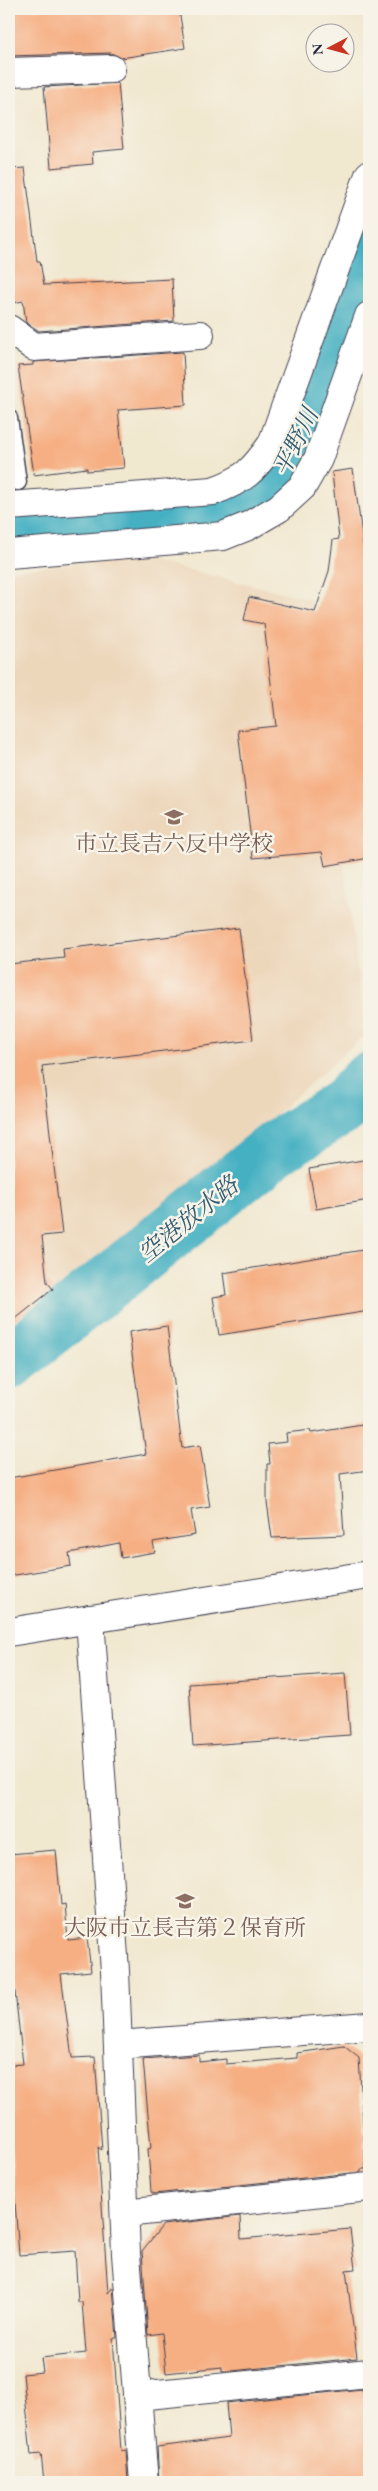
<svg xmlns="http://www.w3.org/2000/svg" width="378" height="2491" viewBox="0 0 378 2491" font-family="'EB Garamond','Noto Serif JP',serif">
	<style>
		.built { fill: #edd7bb }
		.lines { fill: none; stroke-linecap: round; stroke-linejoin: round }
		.river { stroke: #44b0c2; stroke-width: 56 }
		.building { fill: #f6af83 }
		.service-casing { stroke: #414051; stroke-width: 19 }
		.minor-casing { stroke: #414051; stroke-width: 30 }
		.tertiary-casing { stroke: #414051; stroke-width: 30 }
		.service { stroke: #fff; stroke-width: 16 }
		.minor { stroke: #fff; stroke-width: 28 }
		.tertiary { stroke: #fff; stroke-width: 28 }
		.labels { text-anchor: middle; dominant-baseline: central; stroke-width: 5; stroke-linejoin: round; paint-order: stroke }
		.education-label { font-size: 22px; fill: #785e54; stroke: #f7f3e8 }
		.water-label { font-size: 24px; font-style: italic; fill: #305b71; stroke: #f7f3e8 }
	</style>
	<rect width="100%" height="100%" fill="#f7f3e8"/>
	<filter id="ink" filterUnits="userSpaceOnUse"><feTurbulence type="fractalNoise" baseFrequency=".02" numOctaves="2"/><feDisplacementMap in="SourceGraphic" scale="10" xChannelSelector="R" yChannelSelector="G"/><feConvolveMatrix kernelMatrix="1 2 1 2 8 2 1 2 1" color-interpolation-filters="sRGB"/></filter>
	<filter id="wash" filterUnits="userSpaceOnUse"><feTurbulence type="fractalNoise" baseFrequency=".0096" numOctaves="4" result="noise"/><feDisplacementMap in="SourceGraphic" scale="20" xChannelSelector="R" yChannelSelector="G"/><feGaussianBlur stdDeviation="1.12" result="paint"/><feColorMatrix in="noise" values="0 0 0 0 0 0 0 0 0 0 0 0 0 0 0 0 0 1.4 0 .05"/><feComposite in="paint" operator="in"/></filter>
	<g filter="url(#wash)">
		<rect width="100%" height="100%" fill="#f1e8d0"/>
		<!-- built -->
		<path class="built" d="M130,556L310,599L366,1034L199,1182L9,1336V571Z"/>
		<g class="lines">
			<!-- river -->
			<path class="river" d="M9,533L217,517L249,507L281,479L301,443L369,253
				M9,1362L276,1148L344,1106L369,1080"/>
		</g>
		<g id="blocks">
			<!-- building -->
			<path class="building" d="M9,9H179L185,48L121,58L111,53L9,56Z
				M118,83L124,149L92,152L93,164L51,168L44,87Z
				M25,168L37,261H40L44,285L172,279L174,321L39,331L26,322L23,301L9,304V169Z
				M183,352L186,405L118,410L124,468L87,471V468L34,475L18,366L33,365V362Z
				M353,469L369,587V858L325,866L322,852L253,858L238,730L276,726L264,624L244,620L249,597L315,612L329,571L333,540L339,539L332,472Z
				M239,928L253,1040L42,1066L62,1234L42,1236L47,1282L53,1289L9,1324V964L64,958L63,949Z
				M369,1159V1200L316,1209L309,1169Z
				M369,1249V1311L219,1335L213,1297L226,1295L223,1273Z
				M167,1326L182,1448L200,1445L210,1507L191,1510L195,1535L153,1542L155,1552L121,1558L119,1543L69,1553L71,1566L9,1576V1478L146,1454L129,1332Z
				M369,1424V1470L340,1474L344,1535L272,1538L267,1502V1464H270L268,1444L287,1442L286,1433L310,1430L311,1433Z
				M345,1673L350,1735L193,1746L189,1684Z
				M56,1850L61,1905L65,1904L68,1940L87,1938L91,1971L61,1974L72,2058L95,2057L102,2150L98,2147L108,2293L113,2287L117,2338H113L121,2451L126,2450L128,2482H44L41,2454L31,2455L23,2374L43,2372L41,2358L86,2353L82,2302H78L75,2251L19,2255L9,2123V2065L23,2064L9,1938V1854Z
				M344,2046L359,2058L366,2169H361V2172L154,2194L151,2192L148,2149L151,2148L143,2059L199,2055V2062L226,2059V2064L297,2058V2053Z
				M240,2216L241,2239L350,2229L355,2269L346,2270L357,2358L222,2372V2367L166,2373L162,2333L148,2335L142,2251L163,2225Z
				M362,2389V2392L369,2391V2482H159L157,2447L229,2438L226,2403Z"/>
		</g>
	</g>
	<g filter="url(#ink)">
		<use href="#blocks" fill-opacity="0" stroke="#414051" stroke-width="1"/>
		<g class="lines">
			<!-- service casing -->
			<g class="service-casing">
				<path id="service" d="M9,418L18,482"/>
			</g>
			<!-- minor casing -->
			<g class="minor-casing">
				<path id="minor" d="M9,72L111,69
					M9,329L34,347L200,335
					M9,506L213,491C244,480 253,471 272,444L369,175
					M9,554L223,536L248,526L279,508L302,487L318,459L369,316
					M90,1619L115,1971L126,2254L144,2482
					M118,2045L369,2026
					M125,2213L369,2187
					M137,2396L369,2373"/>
			</g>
			<!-- tertiary casing -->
			<g class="tertiary-casing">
				<path id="tertiary" d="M9,1632L369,1575"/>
			</g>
			<!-- service -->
			<use href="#service" class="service"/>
			<!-- minor -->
			<use href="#minor" class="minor"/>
			<!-- tertiary -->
			<use href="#tertiary" class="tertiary"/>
		</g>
	</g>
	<!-- icons -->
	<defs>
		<g id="school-bare" transform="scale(1.5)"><path d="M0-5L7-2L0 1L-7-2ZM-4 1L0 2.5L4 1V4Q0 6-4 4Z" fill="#8d6e63" stroke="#f7f3e8" stroke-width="2.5" paint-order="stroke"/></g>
	</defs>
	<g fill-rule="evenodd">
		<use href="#school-bare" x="174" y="817"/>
		<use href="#school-bare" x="185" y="1901"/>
	</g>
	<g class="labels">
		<!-- education labels -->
		<g class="education-label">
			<text x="174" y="843">市立長吉六反中学校</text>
			<text x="185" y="1927">大阪市立長吉第２保育所</text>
		</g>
		<!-- water labels -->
		<g class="water-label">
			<text transform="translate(295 442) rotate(-64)">平野川</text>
			<text transform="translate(188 1219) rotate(-39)">空港放水路</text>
		</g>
	</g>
	<!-- margin -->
	<rect width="378" height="2491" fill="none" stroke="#f7f3e8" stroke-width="30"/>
	<!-- north arrow -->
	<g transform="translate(330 48) rotate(264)"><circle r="24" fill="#f7f3e8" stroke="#a29fa3"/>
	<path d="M0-4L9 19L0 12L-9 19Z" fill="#c8321e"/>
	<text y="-8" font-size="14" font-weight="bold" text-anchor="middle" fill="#22223b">N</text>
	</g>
</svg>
